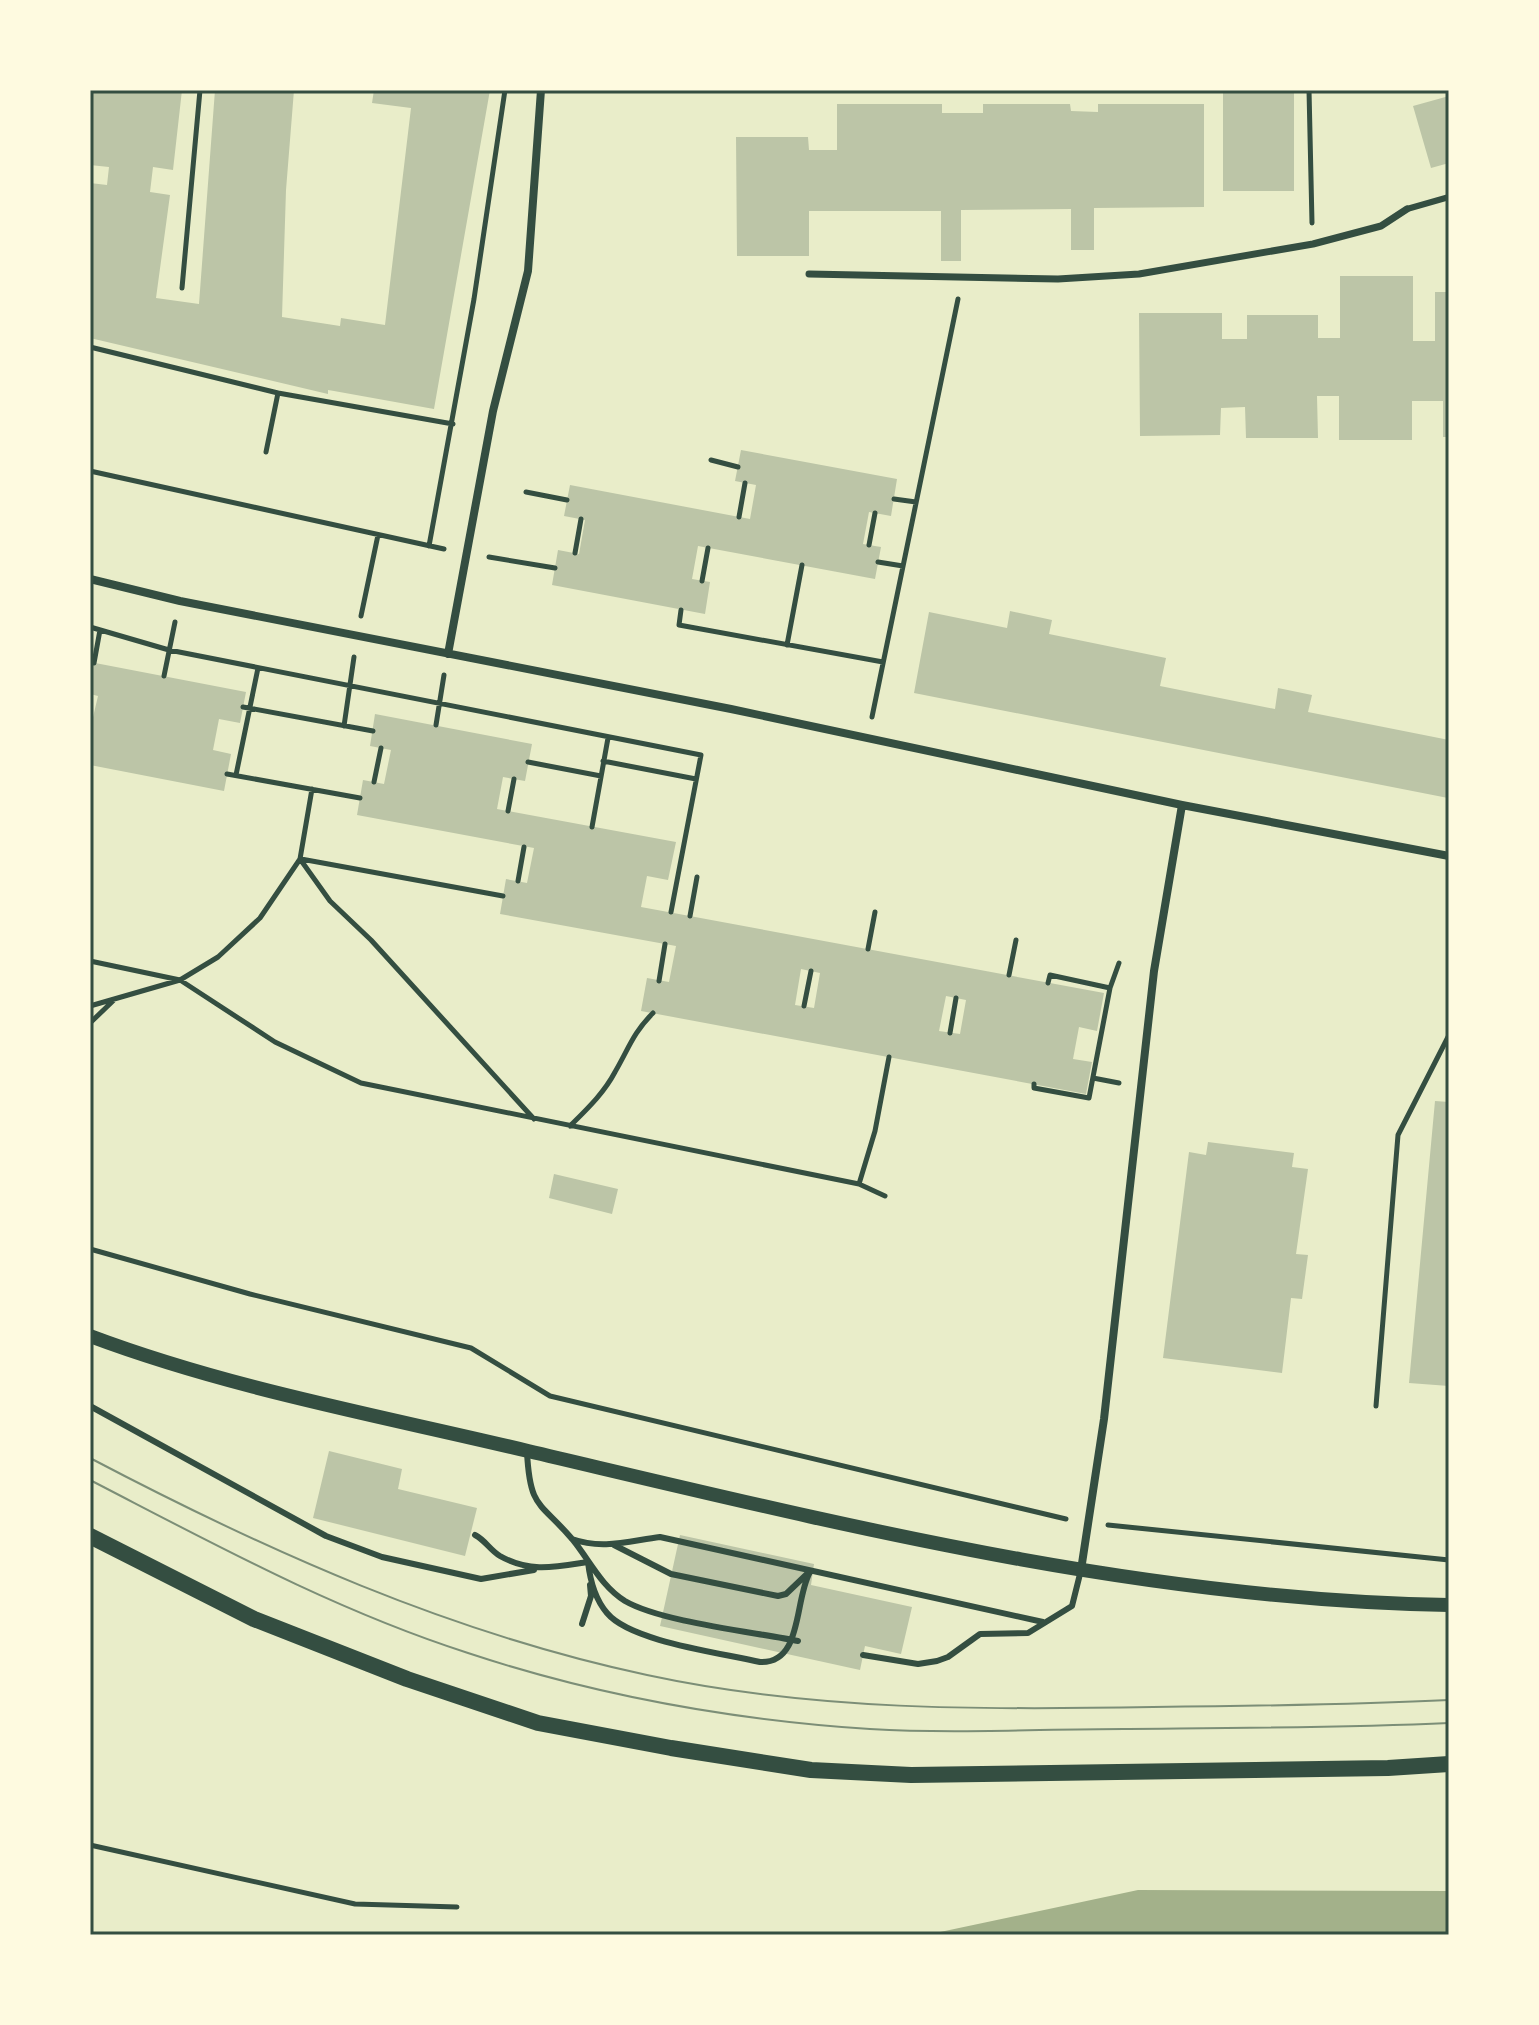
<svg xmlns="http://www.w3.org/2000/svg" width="1539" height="2025" viewBox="0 0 1539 2025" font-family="Inter,sans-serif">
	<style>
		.water { fill: #a3b18a }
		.building { fill: #bcc5a7; fill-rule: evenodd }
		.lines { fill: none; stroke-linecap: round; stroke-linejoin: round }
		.path { stroke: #344e41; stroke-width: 5 }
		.service { stroke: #344e41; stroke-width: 6 }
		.pedestrian { stroke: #344e41; stroke-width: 7 }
		.minor { stroke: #344e41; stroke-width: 8 }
		.tertiary { stroke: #344e41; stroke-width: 14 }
		.secondary { stroke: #344e41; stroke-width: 16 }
		.tram { stroke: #7c8e77; stroke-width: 2 }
		.neatline { fill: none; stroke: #344e41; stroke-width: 3 }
	</style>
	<rect width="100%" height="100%" fill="#e9edc9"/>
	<!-- water -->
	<path class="water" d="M1138,1890L1449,1891V1935H926Z"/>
	<!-- building -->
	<path class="building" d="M90,90H182L173,170L153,167L150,192L170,195L156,298L199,304L215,90H294L286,190L282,317L340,326L341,318L385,325L411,108L372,103L374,90H490L434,409L334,391L328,390V394L90,338V183L107,185L109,167L90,165Z
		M1223,90H1294V191H1223Z
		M1449,96V163L1431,168L1413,106Z
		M837,104H942V113H983V104H1070L1071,111L1098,112V104H1204V207L1094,208V250H1071V209L961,210V261H941V211H809V256H737L736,137H808L809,150H837Z
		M1340,276H1413V341H1435V292H1449V437H1443V401H1412V440H1339V396H1317L1318,438H1246L1245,407L1221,408L1220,435L1140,436L1139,313H1222V339H1247V315H1318V338H1340Z
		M741,450L897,479L891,516L869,512L863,544L881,547L875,579L698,546L692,579L710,582L705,614L552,585L558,550L579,554L585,520L564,516L570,485L750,519L756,485L735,481Z
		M1010,611L1052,620L1049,634L1166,658L1160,686L1275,709L1278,688L1312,695L1308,712L1449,740L1448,798L914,693L929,612L1007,628Z
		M90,662L246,692L240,723L219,719L213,750L231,754L224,791L90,765V730L98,696L90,694Z
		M375,714L532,744L525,781L503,777L497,809L676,842L668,880L647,876L641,907L1104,993L1097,1031L1079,1027L1073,1059L1092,1062L1086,1094L641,1011L647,978L669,982L676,946L500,914L506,879L527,883L534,848L357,815L363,780L384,784L391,750L370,746ZM801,969L820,973L814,1008L795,1005ZM946,996L966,1000L960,1034L939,1031Z
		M1435,1101L1449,1102V1386L1409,1383Z
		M1208,1142L1294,1153L1292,1167L1308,1169L1296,1254L1308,1255L1302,1299L1291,1298L1282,1373L1163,1358L1189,1152L1206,1155Z
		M554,1174L618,1189L612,1214L549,1198Z
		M329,1451L402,1469L398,1489L477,1508L465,1556L313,1518Z
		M680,1535L814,1564L811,1585L912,1607L901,1654L865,1646L860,1670L660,1626Z"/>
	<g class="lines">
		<!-- path -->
		<path class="path" d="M1309,90L1312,223
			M182,288L200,90
			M90,347L278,393
			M266,452L278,393L453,424
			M711,460L738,467
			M90,471L444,549
			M526,492L567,500
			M894,499L916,502
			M739,517L745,483
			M869,545L875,513
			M429,546L474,299L505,90
			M575,553L581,519
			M489,557L555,568
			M878,562L903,566
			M702,581L708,548
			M681,610L679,625L883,662
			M361,616L378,535
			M90,627L169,650L701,755L671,912
			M787,645L802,565
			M94,663L100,630
			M164,676L175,622
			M243,707L373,731
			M872,717L958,299
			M436,725L444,675
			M344,726L354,657
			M603,761L696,779
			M528,762L601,776
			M227,774L360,798
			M236,775L258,668
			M374,782L381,748
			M508,811L514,779
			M592,827L608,738
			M300,859L330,901L371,940L534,1119
			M301,859L503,896
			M518,881L524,847
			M690,916L697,877
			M868,949L875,912
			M90,961L180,980L275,1042L361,1083L859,1184L875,1131L889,1057
			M1009,975L1016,940
			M659,981L665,944
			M1048,983L1050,975L1110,988
			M90,1006L180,980L218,957L260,918L300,859L312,789
			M804,1006L811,971
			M90,1023L115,999
			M950,1033L956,998
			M1093,1078L1119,1083
			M1034,1084V1088L1089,1098L1110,988L1119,963
			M570,1126C587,1109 604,1093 615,1072C629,1048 633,1033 653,1013
			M859,1184L885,1196
			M90,1249L250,1294L471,1348L550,1396L1066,1519
			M1376,1406L1398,1135L1449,1035
			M1108,1525L1449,1560
			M90,1845L355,1904L457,1907"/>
		<!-- service -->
		<path class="service" d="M1407,209L1449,197
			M90,1406L326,1536L382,1557L481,1579L534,1570
			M527,1452C530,1510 540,1501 573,1540C590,1561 601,1586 625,1601C661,1622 754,1632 798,1641
			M475,1535C485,1540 490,1550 500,1556C530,1573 555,1567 588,1562C590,1580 595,1599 607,1613C631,1642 723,1653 760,1662C803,1664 794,1600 810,1572
			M572,1539C602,1550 629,1541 660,1537L1043,1622
			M614,1545L671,1574L778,1596L786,1594L808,1573
			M582,1624L591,1596L590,1585
			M863,1655L918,1664L937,1661L948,1657L980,1634L1028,1633L1072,1606L1081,1570"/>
		<!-- pedestrian -->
		<path class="pedestrian" d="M809,274L1058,279L1139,274L1313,244L1381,226L1407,209"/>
		<!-- minor -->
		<path class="minor" d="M90,579L180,601L731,709L1182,805L1449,856
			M448,654L493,411L528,271L541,90
			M1081,1570L1104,1419L1154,971L1182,805"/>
		<!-- tertiary -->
		<path class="tertiary" d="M90,1336C231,1389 382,1416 528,1451C831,1522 1137,1600 1449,1605"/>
		<!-- secondary -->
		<path class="secondary" d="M90,1536L254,1619L407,1679L538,1723L671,1748L811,1770L911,1775L1388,1768L1449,1764"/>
		<!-- tram -->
		<path class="tram" d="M90,1458C267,1551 450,1633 647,1675C814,1711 984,1710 1153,1707C1252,1706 1350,1705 1449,1700
			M90,1480C214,1544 334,1610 468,1653C598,1696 733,1720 870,1729C954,1734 1040,1729 1124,1729C1232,1728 1341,1728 1449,1723"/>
	</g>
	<!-- border -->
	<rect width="1539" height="2025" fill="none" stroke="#fefae0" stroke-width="184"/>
	<rect x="92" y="92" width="1355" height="1841" class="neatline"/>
</svg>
